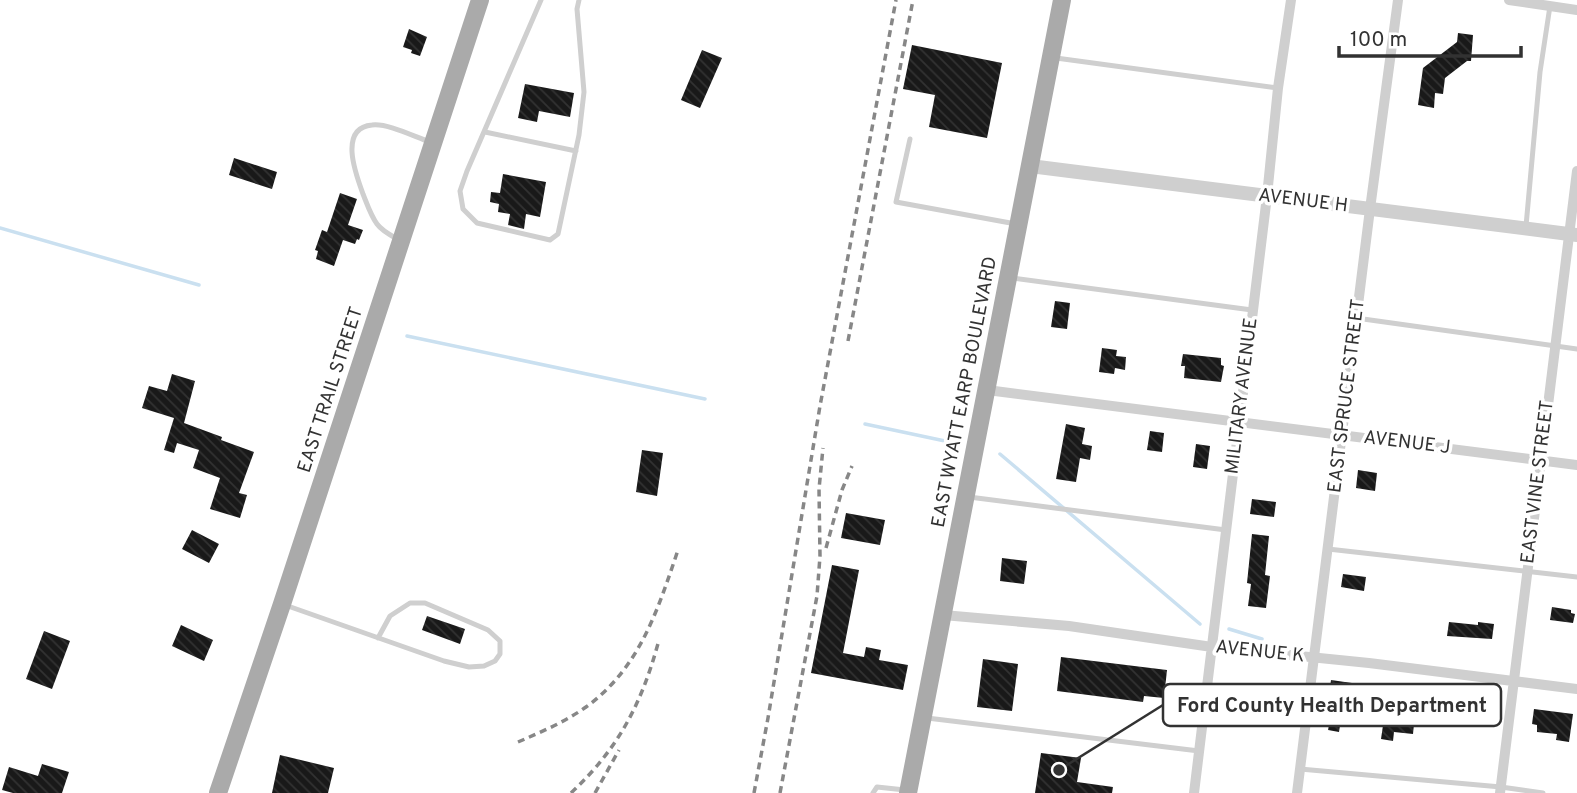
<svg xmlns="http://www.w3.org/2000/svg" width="1577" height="793" viewBox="0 0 1577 793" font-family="Overpass,sans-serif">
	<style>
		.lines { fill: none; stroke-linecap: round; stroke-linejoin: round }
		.stream { stroke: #cae0f0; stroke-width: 3.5 }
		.building { fill: url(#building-back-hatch) }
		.service { stroke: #cfcfcf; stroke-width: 5 }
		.minor { stroke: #cfcfcf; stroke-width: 10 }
		.tertiary { stroke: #cfcfcf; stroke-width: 14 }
		.primary { stroke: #aaa; stroke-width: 18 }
		.rail { stroke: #878787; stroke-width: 3.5; stroke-dasharray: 7 5; stroke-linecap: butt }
		.labels { text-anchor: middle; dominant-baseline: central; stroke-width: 7; stroke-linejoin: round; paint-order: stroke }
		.street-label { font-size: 19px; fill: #323232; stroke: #fff }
		.leader { fill: none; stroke: #323232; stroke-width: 2.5 }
		.callout-dot { fill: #323232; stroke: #fff; stroke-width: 2.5 }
		.callout { fill: #fff; stroke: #323232; stroke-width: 2.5 }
		.callout-label { font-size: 21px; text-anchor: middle; font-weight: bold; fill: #323232 }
	</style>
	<defs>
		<pattern id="building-back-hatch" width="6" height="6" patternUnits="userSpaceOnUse" patternTransform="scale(1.75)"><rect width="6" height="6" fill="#191919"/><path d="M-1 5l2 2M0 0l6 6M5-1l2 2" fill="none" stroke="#323232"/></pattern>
	</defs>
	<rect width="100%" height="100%" fill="#fff"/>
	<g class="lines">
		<!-- stream -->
		<path class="stream" d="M0,228L199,285
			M407,336L705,399
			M865,424L945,441
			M1000,454L1200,624
			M1229,629L1262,639"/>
	</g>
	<!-- building -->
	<path class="building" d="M409,29L427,37L420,56L411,53L412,50L403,47Z
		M1458,33L1473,35L1471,61H1467L1445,78L1443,94L1435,93L1434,108L1418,105L1423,68L1457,42Z
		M912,45L1002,63L987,138L929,127L935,95L903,89Z
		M702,50L722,58L700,108L681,100Z
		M525,84L574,93L570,117L539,111L537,122L518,118Z
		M234,158L277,172L272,189L229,175Z
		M503,174L546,182L540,217L526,214L524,229L508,225L510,214L498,212L499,204L490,202L491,192L500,193Z
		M340,193L357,199L348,225L363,230L359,240L357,239L355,244L343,240L334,266L316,259L318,251L315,250L322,230L327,232Z
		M1055,301L1070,303L1067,329L1051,327Z
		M1102,348L1117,350L1116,356L1126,357L1125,370L1115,368L1114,374L1099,372Z
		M1183,354L1221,358V365L1224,366L1221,382L1184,378L1185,366H1181Z
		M172,374L195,381L184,423L222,437L221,440L254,452L239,493L247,495L240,518L210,509L220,478L193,468L199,450L177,443L174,453L164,450L174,418L142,408L149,386L167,391Z
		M1066,424L1085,428L1082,444L1092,446L1090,460L1080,458L1076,482L1056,479Z
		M1150,431L1164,433L1162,452L1147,450Z
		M1196,444L1210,446L1207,469L1193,467Z
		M642,450L663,453L657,496L636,492Z
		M1358,470L1377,473L1375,491L1356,488Z
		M1252,499L1276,502L1274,517L1250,514Z
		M846,513L885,520L880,545L841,538Z
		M192,530L219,544L209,563L182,549Z
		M1252,534L1269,536L1265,575L1270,576L1266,608L1248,606L1251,584L1247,583Z
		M1002,558L1027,561L1024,584L1000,581Z
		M832,565L859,570L843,653L864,657L866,647L881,650L879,660L908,665L903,690L811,673Z
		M1343,574L1366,577L1364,591L1341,587Z
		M1552,607L1571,610V613L1575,614L1573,623L1550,620Z
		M427,616L465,629L460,644L422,630Z
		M1449,622L1478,625V622L1494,624L1492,639L1447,636Z
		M181,625L213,640L204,661L172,646Z
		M44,631L70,641L52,689L26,679Z
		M1061,657L1167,670L1164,698L1144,696L1143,702L1057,691Z
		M983,659L1018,664L1012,711L977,707Z
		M1331,680L1352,683L1348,707L1343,706L1339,732L1328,730L1333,705L1328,704Z
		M1388,691L1410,695L1395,708L1393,722L1414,724L1413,734L1394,732L1393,741L1381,739Z
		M1416,691L1489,703L1485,727L1472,725L1473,723L1445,719V716L1413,713Z
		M1534,709L1573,714L1569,742L1556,740L1557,734L1537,732V725L1532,724Z
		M1041,753L1081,758L1077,782L1113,787L1112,793H1035Z
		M280,755L334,768L328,793H272Z
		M42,764L69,772L62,793H13L2,790L9,767L38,776Z"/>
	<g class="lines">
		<!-- service -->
		<path class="service" d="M541,0L467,171L460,191L463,209L477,223L550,240L558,234L579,135L584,92L577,9L579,0
			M1056,58L1278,88
			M485,132L576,151
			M910,139L896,202L1016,224
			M1526,226L1540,72L1550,6
			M399,240C392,236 382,231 377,224C371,216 367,204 363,194C356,175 338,128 372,125C388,123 415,137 430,142
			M1012,278L1252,310
			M1356,318L1577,349
			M969,497L1226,530
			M1328,549L1577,577
			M285,605L444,661L469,667L484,666L495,661L500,654V641L488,630L425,603H410L390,616L378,638
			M927,718L1199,751
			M1300,769L1501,787L1543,793
			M873,793L877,787L905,790"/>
		<!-- minor -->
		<path class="minor" d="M1509,0L1577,10
			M987,390L1577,465
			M943,615L1069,626L1212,647L1369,663L1577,689
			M1194,793L1267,196L1278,88L1291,0
			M1297,793L1370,209L1398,0
			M1500,793L1577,171"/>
		<!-- tertiary -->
		<path class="tertiary" d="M1030,166L1577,235"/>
		<!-- primary -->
		<path class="primary" d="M218,793L282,604L480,0
			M908,793L1062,0"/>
		<!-- rail -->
		<path class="rail" d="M848,341L913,0
			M826,548L842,490L852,466
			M518,742C541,732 565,722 586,707C640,668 658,609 678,550
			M571,793C619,748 642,703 659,640
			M595,793L619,750
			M754,793L768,718L820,406L896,0
			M780,793L817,596L820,556L819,489L823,448"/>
	</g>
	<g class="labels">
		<!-- street labels -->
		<g class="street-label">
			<text transform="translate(1303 201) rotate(7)">AVENUE H</text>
			<text transform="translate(331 390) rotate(-72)">EAST TRAIL STREET</text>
			<text transform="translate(965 392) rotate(-79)">EAST WYATT EARP BOULEVARD</text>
			<text transform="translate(1242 396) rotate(-83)">MILITARY AVENUE</text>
			<text transform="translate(1347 396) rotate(-83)">EAST SPRUCE STREET</text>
			<text transform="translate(1407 443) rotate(7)">AVENUE J</text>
			<text transform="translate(1538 482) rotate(-83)">EAST VINE STREET</text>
			<text transform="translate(1260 652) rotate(6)">AVENUE K</text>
		</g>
	</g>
	<!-- callouts -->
	<path class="leader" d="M1059 770L1163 705"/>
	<circle class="callout-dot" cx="1059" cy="770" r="7"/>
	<rect class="callout" x="1163" y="684" width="338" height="42" rx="7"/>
	<g class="callout-label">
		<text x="1332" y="712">Ford County Health Department</text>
	</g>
	<!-- scale -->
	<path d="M1339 46v10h182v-10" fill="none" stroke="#323232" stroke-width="3.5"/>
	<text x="1350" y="46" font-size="21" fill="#323232" stroke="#ffffff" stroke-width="5" paint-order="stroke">100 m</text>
</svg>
